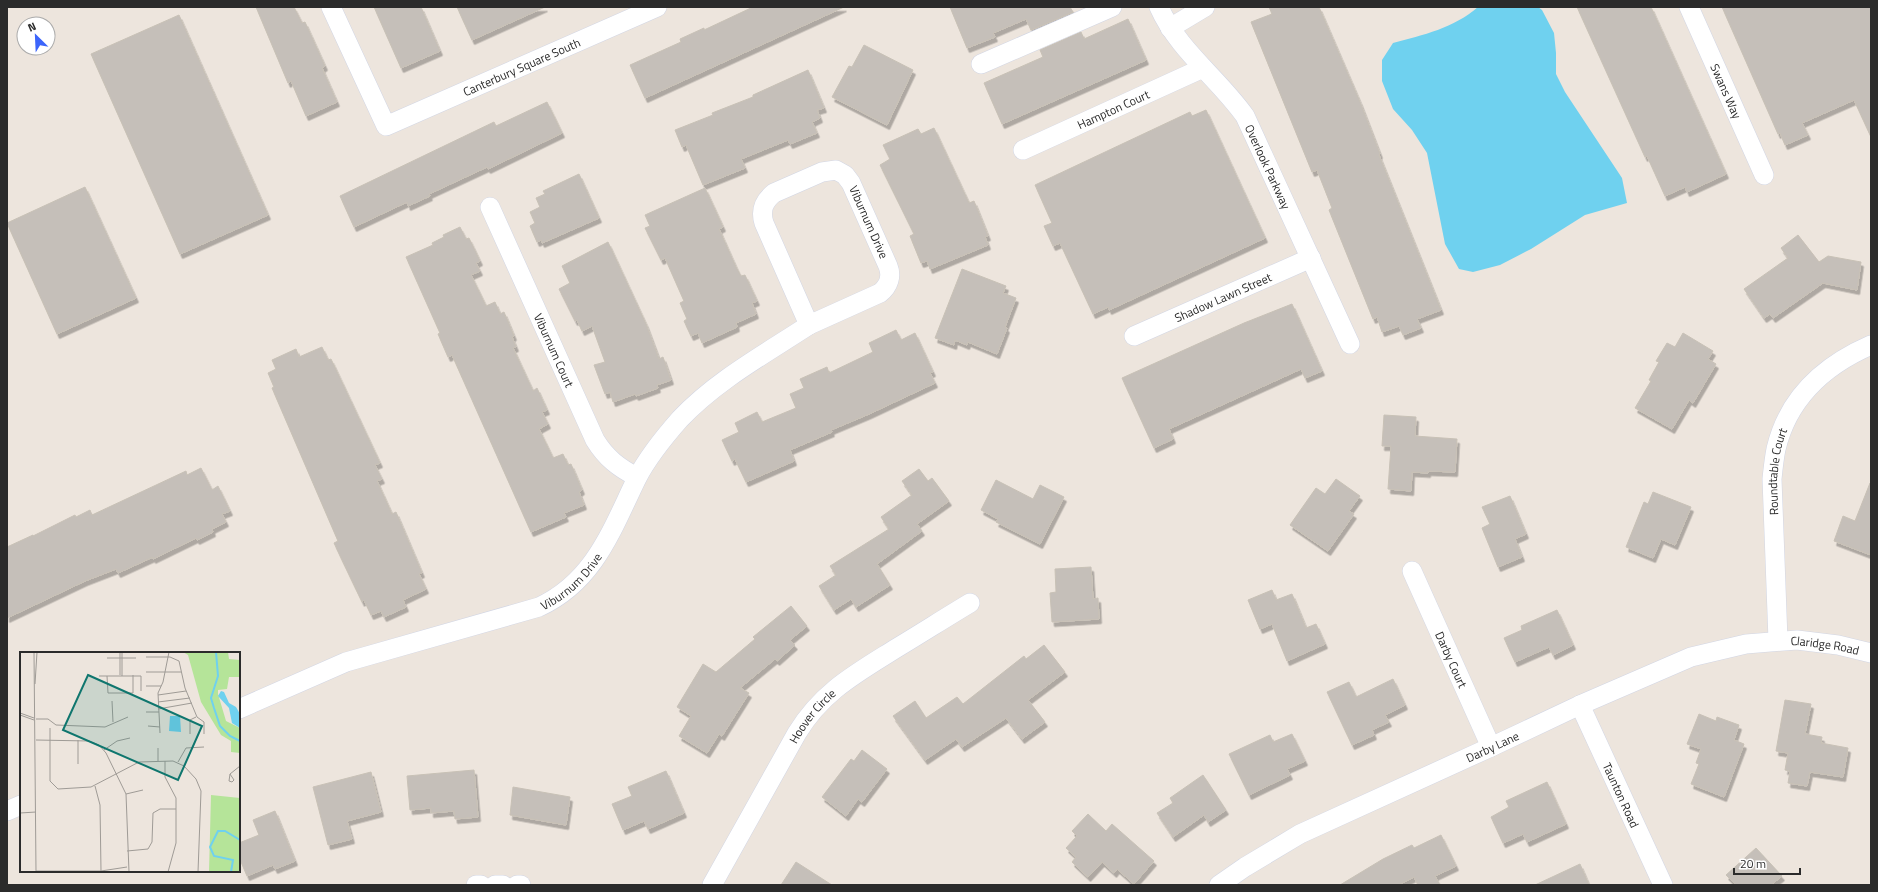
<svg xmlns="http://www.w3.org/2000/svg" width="1878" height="892" viewBox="0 0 1878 892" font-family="'Titillium Web',sans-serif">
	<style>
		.water { fill: #6fd1ef }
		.building { fill: #c5bfb9; stroke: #c8c1b6; filter: url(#shadow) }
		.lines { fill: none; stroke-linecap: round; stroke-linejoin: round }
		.minor-casing { stroke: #d2d6e4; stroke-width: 20 }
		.minor { stroke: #fff; stroke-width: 19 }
		.labels { text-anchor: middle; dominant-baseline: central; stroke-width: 3; stroke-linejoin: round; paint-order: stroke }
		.street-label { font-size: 12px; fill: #2b2b2b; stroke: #fff }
		.inset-river { fill: none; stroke: #6fd1ef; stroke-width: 2 }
		.inset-road { fill: none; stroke: #9f9b96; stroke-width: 1 }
		.view { fill: #0f766e; fill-opacity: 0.15; stroke: #0f766e; stroke-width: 2 }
		.inset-edge { fill: none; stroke: #2b2b2b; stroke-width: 2 }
	</style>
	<defs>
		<filter id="shadow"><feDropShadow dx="2.5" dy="4.5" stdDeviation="0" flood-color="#0004"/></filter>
	</defs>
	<rect width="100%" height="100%" fill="#ede5dd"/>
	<!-- water -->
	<path class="water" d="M1478,7H1538L1542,10L1554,33L1556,53V74L1565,92L1622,178L1627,203L1585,215L1531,249L1500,265L1473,272L1459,269L1445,244L1427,153L1412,130L1393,109L1382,81V60L1393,43C1423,35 1454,28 1478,7Z"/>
	<!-- building -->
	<path class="building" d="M256,7H294L302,23L305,22L325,66L322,68L337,102L306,116L291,81L288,83Z
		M374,7H421L440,51L401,68Z
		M457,7H545L472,40Z
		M753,7H844L645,98L630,65L681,42L680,39L704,28V30Z
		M950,7H1070L1073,12L1031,30L1026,19L993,33L995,37L967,48Z
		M1269,7H1319L1360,102L1380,154L1379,155L1441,310L1417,319L1421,328L1403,335L1399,326L1382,332L1377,317L1373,319L1329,210L1332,208L1317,170L1312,172L1251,22L1272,14Z
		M1577,7H1651L1726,174L1687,192L1685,187L1665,196L1647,156L1645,157Z
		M1722,7H1871V137L1854,100L1802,123L1808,135L1785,145L1780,133L1778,134Z
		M179,15L268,215L180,254L91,54Z
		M1128,19L1146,60L1002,124L984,83L1043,57L1040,50L1081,32L1084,39Z
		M864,45L913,70L887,125L832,97L849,66L852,67Z
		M808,70L824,108L817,110L820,118L812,122L817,133L790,144L788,140L741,159L745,168L703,185L686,145L682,147L675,130L713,115L712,113L753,97V95Z
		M547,102L562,133L488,169L487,167L429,194L430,196L408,206L407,202L354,227L340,196L494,122L496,126Z
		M1206,110L1265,238L1109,310L1108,307L1093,314L1060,243L1053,246L1044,226L1052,223L1035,185L1190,112L1192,116Z
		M934,128L969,203L974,201L988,236L985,237L988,245L930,269L927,261L921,263L910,236L914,234L880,165L890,159L883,145L918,129L921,134Z
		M579,174L599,218L542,243L541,240L537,242L530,226L535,223L530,212L540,207L536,198L545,194L543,191Z
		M85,187L136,298L57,334L7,223Z
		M705,188L723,227L719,229L736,267L741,276L745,275L757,301L752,303L756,314L736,323L737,327L702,343L698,333L691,336L684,321L687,319L680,303L684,301L665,258L661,260L645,228L650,226L645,215Z
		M460,227L466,239L469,238L480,261L476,263L480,271L471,275L486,306L495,302L500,314L504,312L514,336L512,337L516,347L513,348L533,391L537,388L547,410L542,412L548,424L539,429L553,458L563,454L568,465L571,464L582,490L579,492L584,505L564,513L566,517L531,532L452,355L448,357L438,334L440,333L406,257L433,245L432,243L444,237L443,235Z
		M1798,235L1819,262L1828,256L1861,262L1857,290L1823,283L1773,318L1770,314L1764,318L1744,289L1788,258L1781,248Z
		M608,242L646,324L659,359L663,357L671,380L657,385L658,388L636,396L635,394L613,402L610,392L605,394L594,365L605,362L592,326L582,331L577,320L575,321L559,289L570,283L562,266Z
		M962,269L1006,286L1003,293L1016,298L1005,327L1007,328L997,354L968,342L967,345L955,340L954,345L935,338Z
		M1292,304L1322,371L1305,378L1301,369L1169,429L1173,439L1154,448L1122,378L1244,323Z
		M896,330L901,340L915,333L933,372L930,373L935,383L869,414L831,430L832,432L790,450L794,461L746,482L735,459L732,461L722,440L739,432L735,423L757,412L762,422L796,408L790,394L804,388L800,379L827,367L829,373L873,352L869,343Z
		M1683,333L1713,351L1708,359L1716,364L1693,403L1689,400L1672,429L1635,408L1651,381L1649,380L1659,362L1656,361L1667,343L1675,347Z
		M322,347L328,360L331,359L380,463L375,465L382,479L377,481L392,514L396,512L422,573L419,574L426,589L403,600L406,607L384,617L381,611L371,615L364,600L362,602L341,558L334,543L338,541L272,388L274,387L268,373L276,369L272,360L296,349L299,357Z
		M1384,415L1416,417L1415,436L1457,439L1455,472L1428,471V473L1412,472L1411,491L1388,489L1391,446H1382Z
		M201,468L212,490L218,486L230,511L222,514L226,522L212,529L213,532L197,540L196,538L153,559V557L118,573L116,569L85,581L7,618V547L33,535V536L75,515L76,517L90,510L92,515L186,471L187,475Z
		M919,469L928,481L932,478L949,501L917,524L922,531L877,564L890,585L856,607L851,599L834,610L819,586L836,575L830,566L889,529L881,517L912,495L902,481Z
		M1336,479L1360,496L1349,511L1354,514L1328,551L1290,525L1316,488L1325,494Z
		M996,480L1033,499L1040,485L1064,497L1040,544L996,522L998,519L981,510Z
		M1870,483H1871V555L1834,541L1843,516L1855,521Z
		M1653,492L1691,507L1675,545L1661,539L1653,558L1626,547L1644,502L1648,504Z
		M1510,496L1526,534L1515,539L1522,557L1498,567L1482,528L1490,524L1482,507Z
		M1091,567L1093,599L1098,598L1099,619L1052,622L1050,593L1056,592L1055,569Z
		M1272,590L1276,600L1292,594L1306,628L1316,624L1325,644L1287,661L1272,624L1260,629L1248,600Z
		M791,606L807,626L790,640L795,645L777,661L775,659L740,688L749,693L722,736L719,734L707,753L679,736L691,716L677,707L703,664L716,672L755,639L753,637Z
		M1557,610L1573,645L1553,655L1549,647L1515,662L1504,638L1522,630L1521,626Z
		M1044,645L1065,672L1028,700L1045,722L1022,739L1006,718L962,747L956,739L925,760L893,716L915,701L926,718L957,697L963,704L1024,656L1026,659Z
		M1393,679L1405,705L1385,715L1389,722L1372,730L1374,735L1352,745L1327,692L1349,682L1356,697Z
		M1785,700L1811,704L1805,734L1822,737L1821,743L1848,748L1843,777L1810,772L1807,786L1788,783L1790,771L1785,770L1788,753L1776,751Z
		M1699,714L1716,721L1717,717L1739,725L1734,740L1744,744L1724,797L1691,784L1699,764L1696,763L1701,749L1687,744Z
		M1292,734L1305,761L1287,769L1290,775L1249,795L1229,754L1270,735L1273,742Z
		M862,750L887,769L862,802L858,799L846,816L822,797L851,759L854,761Z
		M474,770L478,817L455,819L454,811L431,813V808L410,810L407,776Z
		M666,771L684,813L648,829L644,821L623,830L612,804L632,796L628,787Z
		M371,772L381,812L347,821L352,839L328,845L313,787Z
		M1203,775L1226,810L1208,822L1204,815L1173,837L1157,813L1173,803L1170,798Z
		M1547,782L1566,824L1527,842L1523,834L1503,843L1491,817L1509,807L1506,801Z
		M513,787L570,797L566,825L510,815Z
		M275,811L295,861L275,869L273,865L247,876L239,857V843L259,835L253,820Z
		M1088,814L1106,831L1112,824L1154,861L1134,884L1117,869L1114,873L1102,862L1088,877L1072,862L1076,857L1066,848L1077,836L1072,831Z
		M1441,835L1456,866L1435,876L1440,885H1418L1414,877L1398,885H1340L1383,859L1412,845L1414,848Z
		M1756,848L1782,876L1771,885H1736L1726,875Z
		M796,862L832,885H781Z
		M1580,864L1589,885H1535Z"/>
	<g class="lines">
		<!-- minor casing -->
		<g class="minor-casing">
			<g id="minor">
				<path id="s1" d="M331,7L386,126L657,7"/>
				<path id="s2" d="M1159,7C1178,50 1218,78 1245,116L1350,344"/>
				<path id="s3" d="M1689,7L1764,175"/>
				<path d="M1170,28L1205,7"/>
				<path d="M981,64L1112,7"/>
				<path id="s4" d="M1023,150L1203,68"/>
				<path d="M836,170L845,175L851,183L888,266C892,276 889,286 880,293L809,325L764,223C760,210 764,201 774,193L822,172Z"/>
				<path id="s5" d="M490,207L595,440C606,458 619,468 637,477"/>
				<path id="s6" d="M1134,336L1311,258"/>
				<path id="s7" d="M1412,571L1491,747"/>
				<path id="s8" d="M1778,640L1772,479C1773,469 1774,459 1776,449C1788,398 1825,365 1871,345"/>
				<path id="s9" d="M1580,705L1663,885"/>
				<path id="s10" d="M239,709L346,662L539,607C595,581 612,529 637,478C648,457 665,436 680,419C717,380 765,354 809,325"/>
				<path d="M7,811L21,805"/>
				<path d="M476,885H481"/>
				<path d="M495,885H503"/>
				<path d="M517,885H521"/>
				<path id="s11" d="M712,885L797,733C822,692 855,674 895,649C920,634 945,618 970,603"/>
				<path id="s12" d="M1219,885L1245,867L1300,834L1491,747L1580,705L1691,657L1746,644L1797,640L1838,645L1871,653"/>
			</g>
		</g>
		<!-- minor -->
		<use href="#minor" class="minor"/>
	</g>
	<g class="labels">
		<!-- street labels -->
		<g class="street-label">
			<text stroke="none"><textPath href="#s1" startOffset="279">Canterbury Square South</textPath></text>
			<text stroke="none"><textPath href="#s3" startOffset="92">Swans Way</textPath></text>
			<text stroke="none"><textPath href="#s4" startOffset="99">Hampton Court</textPath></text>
			<text stroke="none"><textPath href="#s2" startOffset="195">Overlook Parkway</textPath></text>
			<text transform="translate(869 222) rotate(66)">Viburnum Drive</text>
			<text stroke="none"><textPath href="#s6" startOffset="97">Shadow Lawn Street</textPath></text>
			<text stroke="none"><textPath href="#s5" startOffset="157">Viburnum Court</textPath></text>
			<text stroke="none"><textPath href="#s8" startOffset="169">Roundtable Court</textPath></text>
			<text stroke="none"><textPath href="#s10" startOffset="359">Viburnum Drive</textPath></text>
			<text stroke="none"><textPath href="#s12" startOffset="661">Claridge Road</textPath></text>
			<text stroke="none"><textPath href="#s7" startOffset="97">Darby Court</textPath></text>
			<text stroke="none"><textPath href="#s11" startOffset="197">Hoover Circle</textPath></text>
			<text stroke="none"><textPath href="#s12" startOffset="307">Darby Lane</textPath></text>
			<text stroke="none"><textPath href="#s9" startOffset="99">Taunton Road</textPath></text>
		</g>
	</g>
	<!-- overview -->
	<g transform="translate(20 652)">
		<rect width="220" height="220" fill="#ede5dd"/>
		<path d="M163,0H208L209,7L220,8V25H209L207,37L198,38V42L206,69L220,76V101L211,100V89L201,83L181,50L168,3ZM191,143L220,146V220H189Z" fill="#b5e499"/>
		<path d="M201,39L204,40L209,51L216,55L220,62V76L212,71L209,56L198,44ZM150,64H160L161,80L149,79Z" fill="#6fd1ef"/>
		<path class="inset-river" d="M196,0L198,24L191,46L194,56L200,74L210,84L220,89M211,220L213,208L194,204L190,195L198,179H205L220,188"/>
		<path class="inset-road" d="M14,0L16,220M102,0V24M126,5H150L159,9L165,36L177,65L184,70V82M87,6H116M126,20H161M100,23V0M79,24H121V39M87,24L88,41H113V23M15,32L17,0M126,34H141M138,43L166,39M92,49L93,70M138,50L170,46M138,57L172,51M126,60H139M0,61L14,66M0,63L14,68M16,67H28L36,73L85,75L108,65M128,74L140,75M30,76V129L38,137L71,135L119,110L153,109L164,114L176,127L181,139L178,220M140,81L138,41L143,30L149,0M170,82V68L176,65M16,88L69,89L79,93L86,101L106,142L109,220M58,88V112M138,96V109M84,98L97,89L110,86M145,109V125L156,146V191L148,220M158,110L166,96L184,95M210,122L214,128L212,130L209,129ZM210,122L220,114M75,134L80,153L81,219M106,142L123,138M0,161L16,160M107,199L128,197L132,190L133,161L140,157H156M16,219H81L107,215"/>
		<path class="view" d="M68,23L182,74L158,128L43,78Z"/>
		<rect width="220" height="220" class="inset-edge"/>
	</g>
	<!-- border -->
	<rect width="1878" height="892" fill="none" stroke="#2b2b2b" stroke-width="16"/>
	<!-- north arrow -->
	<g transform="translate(36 36) rotate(336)"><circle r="19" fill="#ffffff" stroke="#aaaaaa"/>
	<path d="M0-3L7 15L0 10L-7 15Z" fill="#3c65fb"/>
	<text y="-6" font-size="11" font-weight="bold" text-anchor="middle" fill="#2b2b2b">N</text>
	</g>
	<!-- scale -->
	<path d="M1734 868v6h66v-6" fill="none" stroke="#2b2b2b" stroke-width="2"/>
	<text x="1740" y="868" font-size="12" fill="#2b2b2b" stroke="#ffffff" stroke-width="3" paint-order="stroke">20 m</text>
</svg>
